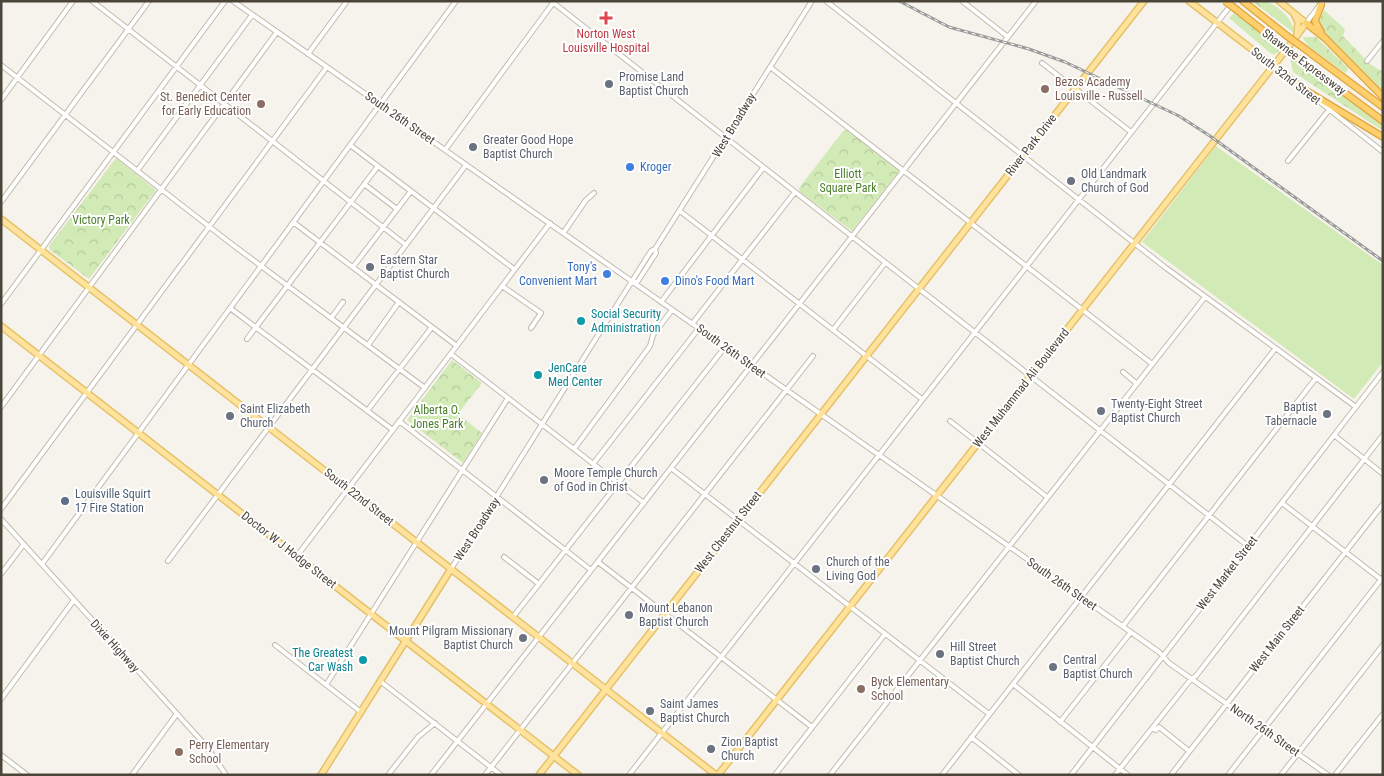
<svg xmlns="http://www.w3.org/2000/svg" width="1384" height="776" viewBox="0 0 1384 776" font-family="'Roboto Condensed',sans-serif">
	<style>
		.forest { fill: url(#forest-crowns) }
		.pitch { fill: #d2eab5 }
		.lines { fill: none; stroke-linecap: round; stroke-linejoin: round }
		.minor-casing { stroke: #c2bbae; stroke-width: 6 }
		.major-casing { stroke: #e6c16a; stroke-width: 8 }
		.highway-casing { stroke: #e0a43c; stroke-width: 8 }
		.minor { stroke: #fff; stroke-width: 4 }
		.major { stroke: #ffe39c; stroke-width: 5 }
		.highway { stroke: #ffcf6e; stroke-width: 5.5 }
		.rail-casing { stroke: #9a9a9a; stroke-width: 3 }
		.rail { stroke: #fff; stroke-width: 1; stroke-dasharray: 4; stroke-linecap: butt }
		.highway-bridge-casing { stroke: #e0a43c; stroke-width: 8; stroke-linecap: butt }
		.highway-bridge { stroke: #ffcf6e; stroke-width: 5.5 }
		.health-dot { fill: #e0444e; stroke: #fff; stroke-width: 2 }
		.worship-dot { fill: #6b7280; stroke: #fff; stroke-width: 2 }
		.education-dot { fill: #8d6e63; stroke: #fff; stroke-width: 2 }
		.shop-dot { fill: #3f7fe0; stroke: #fff; stroke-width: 2 }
		.culture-dot { fill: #0f9aa8; stroke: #fff; stroke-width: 2 }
		.service-dot { fill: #5c6f8a; stroke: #fff; stroke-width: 2 }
		.labels { text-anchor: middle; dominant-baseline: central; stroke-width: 4; stroke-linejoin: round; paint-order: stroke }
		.health-label { font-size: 12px; fill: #be3a42; stroke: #fff }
		.street-label { font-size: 12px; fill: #4b4439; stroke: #fff }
		.worship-label { font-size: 12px; fill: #5b616d; stroke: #fff; text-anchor: start }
		.education-label { font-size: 12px; fill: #785e54; stroke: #fff; text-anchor: start }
		.shop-label { font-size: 12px; fill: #366cbe; stroke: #fff; text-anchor: start }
		.park-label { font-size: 12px; fill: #4a7f2a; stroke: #fff }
		.culture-label { font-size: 12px; fill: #0d838f; stroke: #fff; text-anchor: start }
		.service-label { font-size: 12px; fill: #4e5e75; stroke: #fff; text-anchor: start }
	</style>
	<defs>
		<pattern id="forest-crowns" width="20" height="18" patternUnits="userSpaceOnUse" patternTransform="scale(1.25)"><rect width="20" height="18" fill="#d2eab5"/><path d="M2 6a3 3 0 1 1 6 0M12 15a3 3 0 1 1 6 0" fill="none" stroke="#b6ca9c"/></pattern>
	</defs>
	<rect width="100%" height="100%" fill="#f6f3ec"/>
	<!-- forest -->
	<path class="forest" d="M1252,1C1257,1 1264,0 1268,2C1280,8 1294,20 1294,33Z
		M1324,10L1345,29L1343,36L1370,64L1383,72V91L1368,78L1321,29L1319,22Z
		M1234,13L1281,49L1274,55L1269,52L1229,18Z
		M1302,37H1316L1347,67L1348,70L1345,73L1308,46Z
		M1290,57L1383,125V131L1293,72Z
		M844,130H847L900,170L852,231L800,192L799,188Z
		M116,158L156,190L89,279L50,250L49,246Z
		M452,360L482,383L458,414L482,433L463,463L407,420Z"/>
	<!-- pitch -->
	<path class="pitch" d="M1216,146L1383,265V362L1354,399L1142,242Z"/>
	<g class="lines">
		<!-- minor casing -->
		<g class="minor-casing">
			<path id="minor" d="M92,1L406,245
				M233,1L1074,592L1159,652L1169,663L1328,775
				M551,1L1248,546
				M826,1L1166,268L1356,407
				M962,1L1008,37
				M1306,23L1323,1
				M308,54L347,1
				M1367,61L1383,41
				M1042,63L1131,132
				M1,65L233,245L425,388
				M770,67L1151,363
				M1316,99L1383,152
				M1,100L73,1
				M350,145L514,269
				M445,150L553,3
				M1288,161L1329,110
				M137,171L252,15
				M364,184L397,209
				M1,202L149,1
				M680,211L922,399
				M293,222L457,346
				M564,232L586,200L594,193
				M353,267L411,191
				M633,283L638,281L656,253L655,249
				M502,286L541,313L531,328
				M661,302L763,168
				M1,304L225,1
				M230,308L393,430
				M331,318L343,302
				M692,324L795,192
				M833,330L885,263
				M247,339L378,166
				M368,345L399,302
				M451,354L644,503
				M1123,372L1136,383
				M1,407L277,32
				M367,411L432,327
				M399,421L591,570
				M950,421L1047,497
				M1334,435L1383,474
				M574,449L650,346L653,335L672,310
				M593,464L699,328
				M671,468L989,714
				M1282,503L1383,581
				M1,509L327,67
				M1,519L207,747L226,775
				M297,556L550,223
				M504,557L539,584
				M168,561L466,165
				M598,562L812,727
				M42,564L456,1
				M451,569L644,262L651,251L655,249L812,1
				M1,574L24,544
				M513,617L725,347
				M1123,626L1316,378
				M275,645L361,712
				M380,681L501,775
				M1013,684L1128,775
				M326,685L508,398
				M1,699L74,600
				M1060,722L1131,632
				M1153,727L1156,730L1159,727L1189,751
				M971,737L1019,775
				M1,755L27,775
				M132,775L176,715
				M388,775L418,737L435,723
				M431,775L1036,1
				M485,775L813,356
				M629,775L1234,1
				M775,775L885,634
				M830,775L1205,297
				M942,775L1275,349
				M1071,775L1383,372
				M1115,775L1191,679L1196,676L1383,435
				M1171,775L1383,504
				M1228,775L1383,577
				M1281,775L1383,645
				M1335,775L1383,714"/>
		</g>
		<!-- major casing -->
		<g class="major-casing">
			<path id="major" d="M1189,1L1305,90
				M1294,14L1298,22L1297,34
				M1,219L716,775
				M1,326L578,775
				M321,775L451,569
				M539,775L1144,1
				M718,775L1296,37L1306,23L1279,1"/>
		</g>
		<!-- highway casing -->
		<g class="highway-casing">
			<path id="highway" d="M1243,1L1287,36
				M1321,5L1315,21L1321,32
				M1237,10L1281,45
				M1306,23L1325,38L1383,97
				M1301,46L1383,107
				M1295,56L1383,121
				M1305,90L1383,137"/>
		</g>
		<!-- minor -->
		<use href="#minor" class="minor"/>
		<!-- major -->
		<use href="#major" class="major"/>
		<!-- highway -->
		<use href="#highway" class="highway"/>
		<!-- rail casing -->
		<g class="rail-casing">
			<path id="rail" d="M899,1L949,27L1029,49L1065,62L1179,116L1210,136L1383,261"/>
		</g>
		<!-- rail -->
		<use href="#rail" class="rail"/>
		<!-- highway-bridge casing -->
		<g class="highway-bridge-casing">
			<path id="highway-bridge" d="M1225,1L1237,10
				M1287,36L1301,46
				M1281,45L1295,56"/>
		</g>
		<!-- highway-bridge -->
		<use href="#highway-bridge" class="highway-bridge"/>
	</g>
	<!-- markers -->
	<path class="health-dot" d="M603.5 10.5h5v5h5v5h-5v5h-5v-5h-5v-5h5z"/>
	<g class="worship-dot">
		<circle cx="609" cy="84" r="5"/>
		<circle cx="473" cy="147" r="5"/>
		<circle cx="1071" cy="181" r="5"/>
		<circle cx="370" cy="267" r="5"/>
		<circle cx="1101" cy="411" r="5"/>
		<circle cx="1327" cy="414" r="5"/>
		<circle cx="230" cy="416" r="5"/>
		<circle cx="544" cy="480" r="5"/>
		<circle cx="816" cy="569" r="5"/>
		<circle cx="629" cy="615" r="5"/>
		<circle cx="523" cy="638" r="5"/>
		<circle cx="940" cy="654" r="5"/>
		<circle cx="1053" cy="667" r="5"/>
		<circle cx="650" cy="711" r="5"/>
		<circle cx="711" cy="749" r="5"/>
	</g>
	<g class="education-dot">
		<circle cx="1045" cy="89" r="5"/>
		<circle cx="261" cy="104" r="5"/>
		<circle cx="861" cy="689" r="5"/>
		<circle cx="179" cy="752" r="5"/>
	</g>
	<g class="shop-dot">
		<circle cx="630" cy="167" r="5"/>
		<circle cx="607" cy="274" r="5"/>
		<circle cx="665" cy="281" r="5"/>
	</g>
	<g class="culture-dot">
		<circle cx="581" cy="321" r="5"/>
		<circle cx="538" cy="375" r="5"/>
		<circle cx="363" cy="660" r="5"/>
	</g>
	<circle class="service-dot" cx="65" cy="501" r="5"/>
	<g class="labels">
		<!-- health labels -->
		<g class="health-label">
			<text x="606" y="34">Norton West<tspan x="606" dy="14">Louisville Hospital</tspan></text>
		</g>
		<!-- street labels -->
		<g class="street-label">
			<text transform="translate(1304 62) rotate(37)">Shawnee Expressway</text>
			<text transform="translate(1286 76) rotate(38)">South 32nd Street</text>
			<text transform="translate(400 118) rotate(35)">South 26th Street</text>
			<text transform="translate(734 125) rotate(-59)">West Broadway</text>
			<text transform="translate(1031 145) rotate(-52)">River Park Drive</text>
			<text transform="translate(731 351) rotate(36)">South 26th Street</text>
			<text transform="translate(1021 388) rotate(-52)">West Muhammad Ali Boulevard</text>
			<text transform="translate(359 497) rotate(38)">South 22nd Street</text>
			<text transform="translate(477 529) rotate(-57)">West Broadway</text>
			<text transform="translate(728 532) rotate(-52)">West Chestnut Street</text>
			<text transform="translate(289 550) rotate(38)">Doctor W J Hodge Street</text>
			<text transform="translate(1227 573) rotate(-52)">West Market Street</text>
			<text transform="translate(1062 584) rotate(35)">South 26th Street</text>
			<text transform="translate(1277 639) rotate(-52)">West Main Street</text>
			<text transform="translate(115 646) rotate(48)">Dixie Highway</text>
			<text transform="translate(1265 730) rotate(35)">North 26th Street</text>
		</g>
		<!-- worship labels -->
		<g class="worship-label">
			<text x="619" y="77">Promise Land<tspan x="619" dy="14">Baptist Church</tspan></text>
			<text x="483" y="140">Greater Good Hope<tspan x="483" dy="14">Baptist Church</tspan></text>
			<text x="1081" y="174">Old Landmark<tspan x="1081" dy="14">Church of God</tspan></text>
			<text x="380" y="260">Eastern Star<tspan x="380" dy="14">Baptist Church</tspan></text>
			<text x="1111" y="404">Twenty-Eight Street<tspan x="1111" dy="14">Baptist Church</tspan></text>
			<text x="1317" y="407" text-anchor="end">Baptist<tspan x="1317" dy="14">Tabernacle</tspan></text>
			<text x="240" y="409">Saint Elizabeth<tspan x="240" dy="14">Church</tspan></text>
			<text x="554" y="473">Moore Temple Church<tspan x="554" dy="14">of God in Christ</tspan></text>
			<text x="826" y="562">Church of the<tspan x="826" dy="14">Living God</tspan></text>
			<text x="639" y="608">Mount Lebanon<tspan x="639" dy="14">Baptist Church</tspan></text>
			<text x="513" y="631" text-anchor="end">Mount Pilgram Missionary<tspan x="513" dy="14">Baptist Church</tspan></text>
			<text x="950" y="647">Hill Street<tspan x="950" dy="14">Baptist Church</tspan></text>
			<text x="1063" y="660">Central<tspan x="1063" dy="14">Baptist Church</tspan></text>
			<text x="660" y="704">Saint James<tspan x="660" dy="14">Baptist Church</tspan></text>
			<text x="721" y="742">Zion Baptist<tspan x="721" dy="14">Church</tspan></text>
		</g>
		<!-- education labels -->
		<g class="education-label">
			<text x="1055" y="82">Bezos Academy<tspan x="1055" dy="14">Louisville - Russell</tspan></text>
			<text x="251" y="97" text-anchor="end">St. Benedict Center<tspan x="251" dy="14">for Early Education</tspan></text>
			<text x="871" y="682">Byck Elementary<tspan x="871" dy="14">School</tspan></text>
			<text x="189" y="745">Perry Elementary<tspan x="189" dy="14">School</tspan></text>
		</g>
		<!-- shop labels -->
		<g class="shop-label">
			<text x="640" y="167">Kroger</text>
			<text x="597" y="267" text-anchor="end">Tony's<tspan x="597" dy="14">Convenient Mart</tspan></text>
			<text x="675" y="281">Dino's Food Mart</text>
		</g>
		<!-- park labels -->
		<g class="park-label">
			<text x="848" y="174">Elliott<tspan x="848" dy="14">Square Park</tspan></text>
			<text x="101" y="220">Victory Park</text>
			<text x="437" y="410">Alberta O.<tspan x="437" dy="14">Jones Park</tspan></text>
		</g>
		<!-- culture labels -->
		<g class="culture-label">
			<text x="591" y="314">Social Security<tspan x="591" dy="14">Administration</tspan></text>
			<text x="548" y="368">JenCare<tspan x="548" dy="14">Med Center</tspan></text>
			<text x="353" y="653" text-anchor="end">The Greatest<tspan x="353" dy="14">Car Wash</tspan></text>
		</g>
		<!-- service labels -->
		<g class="service-label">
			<text x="75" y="494">Louisville Squirt<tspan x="75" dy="14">17 Fire Station</tspan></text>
		</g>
	</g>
	<!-- border -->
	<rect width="1384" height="776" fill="none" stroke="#4b4439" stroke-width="5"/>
</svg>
